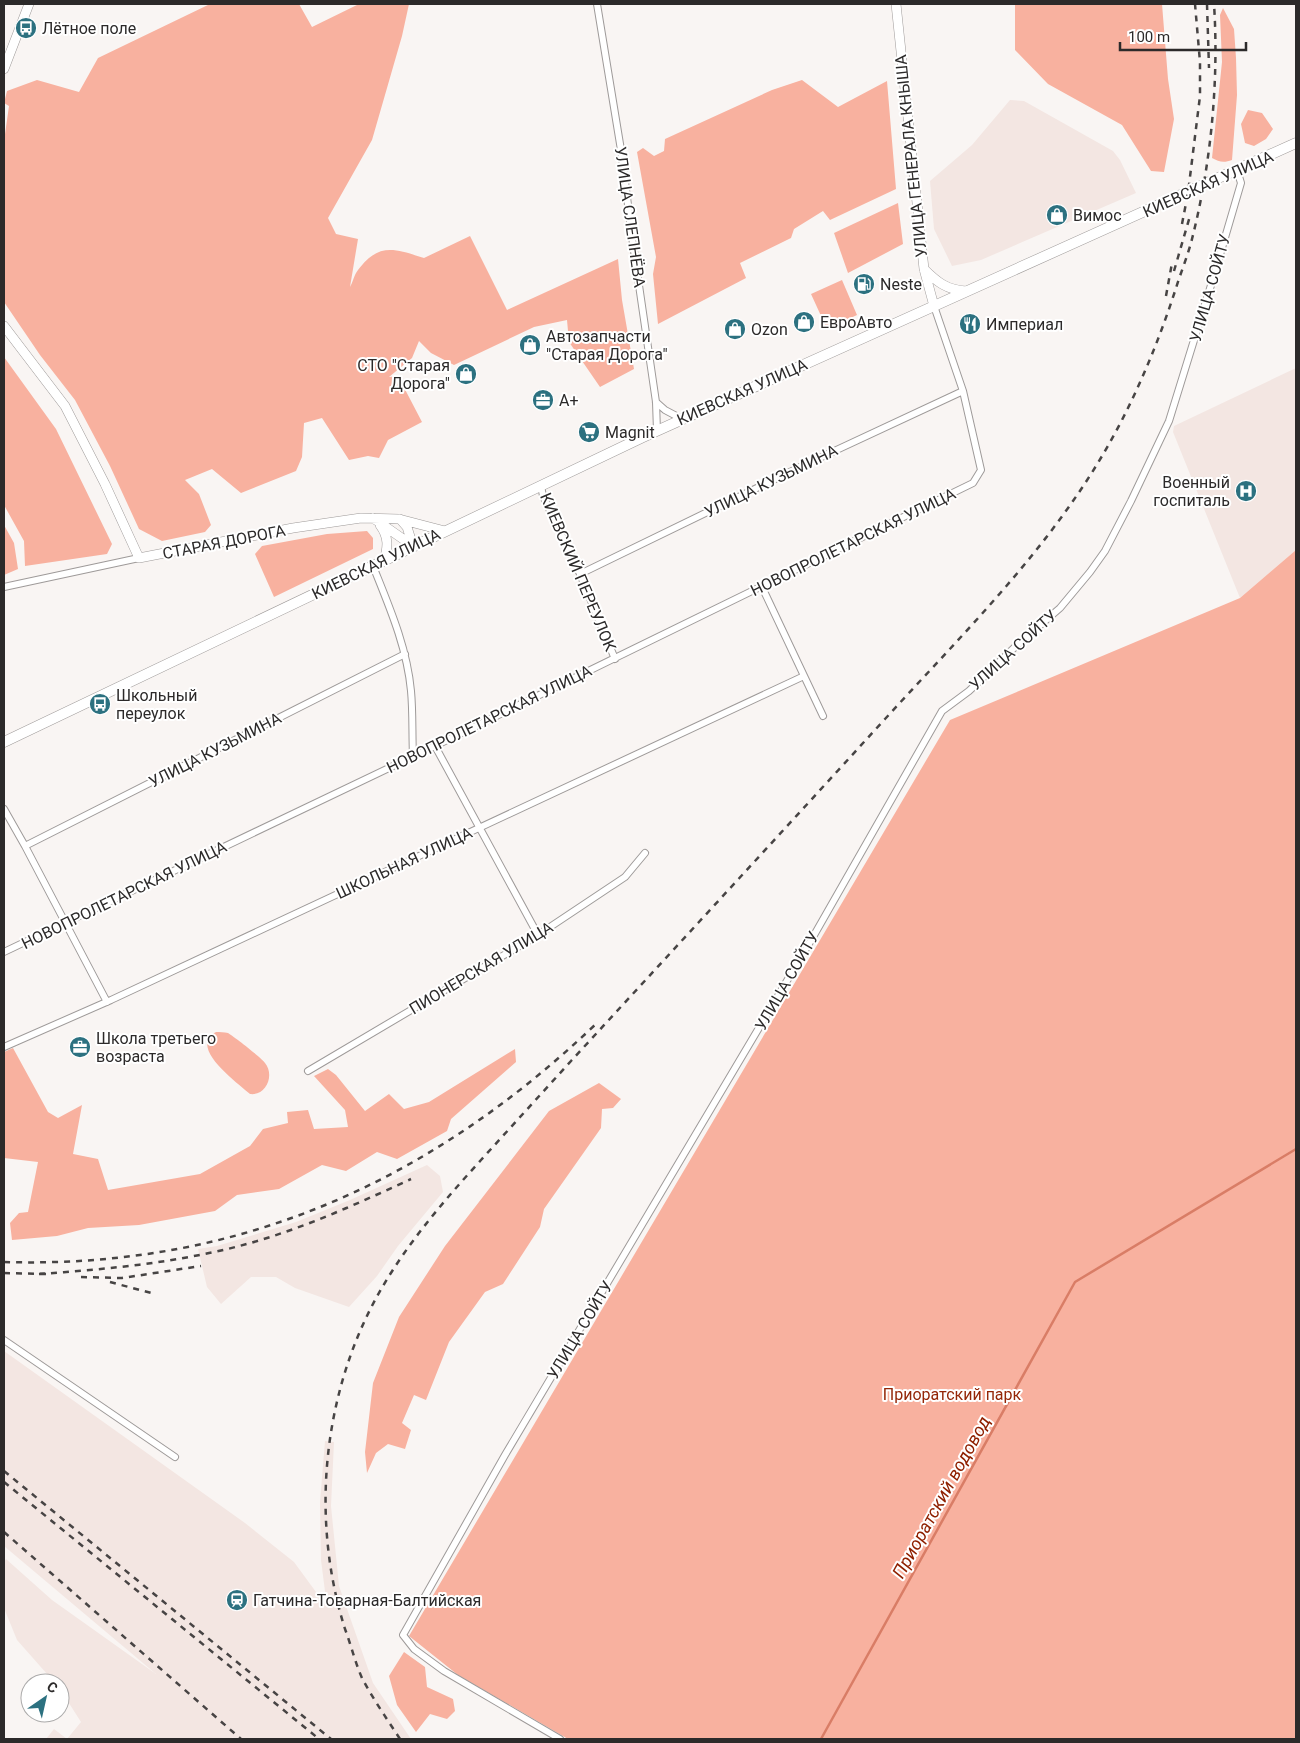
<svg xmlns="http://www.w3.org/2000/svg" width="1300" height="1743" viewBox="0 0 1300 1743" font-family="Roboto,sans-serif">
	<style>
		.built { fill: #f3e6e2 }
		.green { fill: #f8b19f }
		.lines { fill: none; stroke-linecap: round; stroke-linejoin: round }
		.stream { stroke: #d97d66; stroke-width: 2.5 }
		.street-casing { stroke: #9e9a99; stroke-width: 8 }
		.secondary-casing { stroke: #9e9a99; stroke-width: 10 }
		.primary-casing { stroke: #9e9a99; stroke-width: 11 }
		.street { stroke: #fff; stroke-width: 6 }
		.secondary { stroke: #fff; stroke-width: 9 }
		.primary { stroke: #fff; stroke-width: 10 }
		.rail { stroke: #474444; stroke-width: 2.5; stroke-dasharray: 6 6; stroke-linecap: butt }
		.labels { text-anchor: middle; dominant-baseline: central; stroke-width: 4; stroke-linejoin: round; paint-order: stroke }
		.poi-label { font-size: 16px; fill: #2c2a2a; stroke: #fff; text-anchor: start }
		.street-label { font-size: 16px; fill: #2c2a2a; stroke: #fff }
		.park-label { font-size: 16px; fill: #942607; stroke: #fff }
		.water-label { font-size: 18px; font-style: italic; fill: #8f2000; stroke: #fff }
	</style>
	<rect width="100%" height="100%" fill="#f9f5f3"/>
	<!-- built -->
	<path class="built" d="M1010,100L1024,101L1113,151L1120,160L1136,193L981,260L952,266L934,229L930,181L972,145Z
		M1296,368V550L1240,598L1173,432L1174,426Z
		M427,1165L440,1176L443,1192L398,1246L377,1276L349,1307L295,1288L276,1277H251L221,1304L207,1287L198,1249L217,1246L296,1222L350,1200Z
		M4,1351L245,1523L294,1562L327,1607L321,1560L320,1502L325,1441L334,1442L331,1506L339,1586L373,1683L411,1739H235L232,1737L233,1739H46L54,1729L67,1739L81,1722L60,1689V1683H55L17,1640L4,1608V1562L6,1559L52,1600L156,1674L4,1546Z"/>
	<!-- green -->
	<path class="green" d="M210,4H299L312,27L359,4H409L402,36L372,140L328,218L336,234L358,239L350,287C353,282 354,275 358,270C379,242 395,249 424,258L470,236L507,310L618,259L622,300L634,369L600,387L569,342L567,320L534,327L454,365L431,353L419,341L412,358L389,377L398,376L422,422L388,440L379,458L368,456L349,460L322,418L304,423L302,457L296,471L241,493L212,469L185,480L199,494L211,525L205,532L162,541L139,529L110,466L75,400L40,355L4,302V141L9,106L4,103L7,91L37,80L79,92L98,58Z
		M1015,4H1162L1168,79L1174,119L1164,172L1151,171L1122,125L1048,84L1015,50Z
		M1223,8L1234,29L1236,58L1237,95L1232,160C1224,163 1219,162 1212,158L1222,62L1220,15Z
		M802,80L838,107L887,81L896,189L830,220L823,211L794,229L791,238L740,263L746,278L658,324L653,274L656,257L637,152L643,148L654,156L664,151L665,139L772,90Z
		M1248,110L1262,113L1273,129L1266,139L1254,146L1245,143L1241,124Z
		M898,203L903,244L848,273L834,233Z
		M842,280L857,315L827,329L811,294Z
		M4,357L56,429L112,544L107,554L25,566L24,541L4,505Z
		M4,525L14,543L18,569L4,575Z
		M367,531L373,538V549L274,597L255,554L262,546L327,534Z
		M1296,550V1739H568L458,1675L409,1636L950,720L1240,598Z
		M216,1032C220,1032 224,1032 228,1033C233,1036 262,1058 265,1063C275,1075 266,1096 250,1094C238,1083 187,1047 216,1032Z
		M13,1048L48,1112L58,1118L82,1105L73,1154L98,1159L108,1190L200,1174L250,1146L263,1129L288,1123L287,1112L308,1110L314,1129L348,1127L345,1110L314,1076L328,1069L336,1075L365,1111L389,1094L404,1109L429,1102L515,1049L516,1062L451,1119L447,1131L397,1159L377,1152L346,1171L322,1165L279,1189L237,1195L215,1211L139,1225L88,1228L57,1236L12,1240L10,1223L19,1213L28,1212L38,1162L4,1158V1052Z
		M599,1083L621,1099L613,1108L602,1109L601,1128L544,1209L540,1227L503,1284L485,1292L449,1342L426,1400L414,1395L402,1423L411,1430L405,1449L388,1444L376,1453L367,1473L365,1452L373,1383L399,1317L445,1246L549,1111Z
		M404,1652L425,1667L427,1687L453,1699L455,1711L447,1719L430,1714L416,1732L397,1705L389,1676Z"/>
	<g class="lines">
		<!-- stream -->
		<path class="stream" d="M821,1739L1075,1282L1296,1149"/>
		<!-- street casing -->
		<g class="street-casing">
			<path id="street" d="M597,4L621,150L633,244L656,402L657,431
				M656,402L665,410L682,419
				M541,486L543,496L580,574L615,659
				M373,566C389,606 407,647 411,691C413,712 412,734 413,756
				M580,574L800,467L963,391
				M4,587L139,558
				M762,587L823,716
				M435,746L538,935
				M4,809L25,846L107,1002
				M25,846L405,654
				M4,952L435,746L973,483L981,470L963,391L934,306
				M4,1047L111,1000L804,676
				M308,1071L538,935L625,877L645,853
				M4,1340L175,1457
				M560,1739L444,1671L414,1649L403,1635L505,1455L813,937L942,711L969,691L1015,647L1060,608L1090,572L1105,551L1131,501L1169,421L1212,282L1241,183L1237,170"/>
		</g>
		<!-- secondary casing -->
		<g class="secondary-casing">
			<path id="secondary" d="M896,4L924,269L934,306
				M4,69L29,4
				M924,269C937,282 947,290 966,291
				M4,326L65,406L105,484L139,558L293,528L361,518L399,519L445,531
				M373,518L413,546
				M400,519L407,527L413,546
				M380,525C389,537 388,547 384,561"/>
		</g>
		<!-- primary casing -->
		<g class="primary-casing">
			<path id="primary" d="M4,742L641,438L1296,143"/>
		</g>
		<!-- street -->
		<use href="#street" class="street"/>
		<!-- secondary -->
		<use href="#secondary" class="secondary"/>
		<!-- primary -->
		<use href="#primary" class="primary"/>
		<!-- rail -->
		<path class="rail" d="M1207,4L1209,68
			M1182,224L1188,193L1200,96V62L1195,4
			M1174,271L1190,216
			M1166,296L1172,263
			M4,1262C238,1269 431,1182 598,1022
			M4,1273L46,1274
			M39,1274C96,1270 153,1265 209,1253C280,1239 346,1209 411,1179
			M81,1277L122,1278L201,1266
			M110,1282L155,1294
			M4,1471L331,1739
			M4,1482L319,1739
			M4,1532L241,1739
			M400,1739C387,1719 373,1699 362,1678C355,1662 351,1645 345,1629C315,1534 320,1428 358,1336C386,1268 432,1214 481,1160C511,1127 541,1094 571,1061C676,947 781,833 885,719C959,638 1038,560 1096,466C1130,411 1156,350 1176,288C1181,272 1188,255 1192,239C1211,164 1219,81 1214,4"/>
	</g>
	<!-- icons -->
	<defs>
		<g id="bus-disc" transform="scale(1.125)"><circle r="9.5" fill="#2c7180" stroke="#fff"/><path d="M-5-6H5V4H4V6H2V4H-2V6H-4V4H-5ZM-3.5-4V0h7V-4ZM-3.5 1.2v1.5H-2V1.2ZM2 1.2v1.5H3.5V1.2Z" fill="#fff"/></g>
		<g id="shop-disc" transform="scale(1.125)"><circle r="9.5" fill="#2c7180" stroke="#fff"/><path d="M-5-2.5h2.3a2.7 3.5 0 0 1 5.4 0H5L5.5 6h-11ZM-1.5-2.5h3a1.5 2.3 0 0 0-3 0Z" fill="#fff"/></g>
		<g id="fuel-disc" transform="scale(1.125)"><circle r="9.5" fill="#2c7180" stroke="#fff"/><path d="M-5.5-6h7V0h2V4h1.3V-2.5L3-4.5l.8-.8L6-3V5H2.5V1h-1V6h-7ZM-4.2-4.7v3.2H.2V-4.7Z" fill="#fff"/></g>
		<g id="restaurant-disc" transform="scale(1.125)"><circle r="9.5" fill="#2c7180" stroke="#fff"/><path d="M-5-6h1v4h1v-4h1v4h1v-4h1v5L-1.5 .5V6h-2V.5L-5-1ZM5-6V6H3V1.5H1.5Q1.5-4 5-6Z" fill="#fff"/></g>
		<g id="office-disc" transform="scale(1.125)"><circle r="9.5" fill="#2c7180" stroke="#fff"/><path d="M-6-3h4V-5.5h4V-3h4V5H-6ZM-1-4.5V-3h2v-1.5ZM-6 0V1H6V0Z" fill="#fff"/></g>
		<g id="supermarket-disc" transform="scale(1.125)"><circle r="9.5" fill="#2c7180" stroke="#fff"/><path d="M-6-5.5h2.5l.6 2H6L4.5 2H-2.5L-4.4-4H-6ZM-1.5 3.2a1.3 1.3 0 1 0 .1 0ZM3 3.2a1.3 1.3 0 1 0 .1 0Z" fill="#fff"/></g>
		<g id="hospital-disc" transform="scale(1.125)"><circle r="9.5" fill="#2c7180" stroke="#fff"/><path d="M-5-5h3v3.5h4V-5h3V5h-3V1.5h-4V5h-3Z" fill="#fff"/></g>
		<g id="station-disc" transform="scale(1.125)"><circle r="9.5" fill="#2c7180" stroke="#fff"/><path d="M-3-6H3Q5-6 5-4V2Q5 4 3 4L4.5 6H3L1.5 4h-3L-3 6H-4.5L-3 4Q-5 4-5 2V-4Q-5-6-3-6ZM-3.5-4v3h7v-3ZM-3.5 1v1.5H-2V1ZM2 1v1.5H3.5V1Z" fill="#fff"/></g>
	</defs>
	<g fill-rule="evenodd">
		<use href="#bus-disc" x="26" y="28"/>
		<use href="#shop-disc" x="1057" y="215"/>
		<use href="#fuel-disc" x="864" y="284"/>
		<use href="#shop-disc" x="804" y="322"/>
		<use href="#restaurant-disc" x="970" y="324"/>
		<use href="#shop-disc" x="735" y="329"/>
		<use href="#shop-disc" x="530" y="345"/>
		<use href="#shop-disc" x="466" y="374"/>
		<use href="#office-disc" x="543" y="400"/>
		<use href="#supermarket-disc" x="589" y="432"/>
		<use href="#hospital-disc" x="1246" y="491"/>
		<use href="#bus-disc" x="100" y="704"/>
		<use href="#office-disc" x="80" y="1047"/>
		<use href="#station-disc" x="237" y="1600"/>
	</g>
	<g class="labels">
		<!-- poi labels -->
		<g class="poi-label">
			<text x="42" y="28">Лётное поле</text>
			<text x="1073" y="215">Вимос</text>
			<text x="880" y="284">Neste</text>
			<text x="820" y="322">ЕвроАвто</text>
			<text x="986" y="324">Империал</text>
			<text x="751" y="329">Ozon</text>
			<text x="546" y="336">Автозапчасти<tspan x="546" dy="18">"Старая Дорога"</tspan></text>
			<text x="450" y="365" text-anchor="end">СТО "Старая<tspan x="450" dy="18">Дорога"</tspan></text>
			<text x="559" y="400">А+</text>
			<text x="605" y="432">Magnit</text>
			<text x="1230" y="482" text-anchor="end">Военный<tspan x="1230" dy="18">госпиталь</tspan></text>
			<text x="116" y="695">Школьный<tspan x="116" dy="18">переулок</tspan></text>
			<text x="96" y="1038">Школа третьего<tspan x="96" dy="18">возраста</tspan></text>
			<text x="253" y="1600">Гатчина-Товарная-Балтийская</text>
		</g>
		<!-- street labels -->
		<g class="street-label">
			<text transform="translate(911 156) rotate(-96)">УЛИЦА ГЕНЕРАЛА КНЫША</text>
			<text transform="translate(1208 184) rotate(-24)">КИЕВСКАЯ УЛИЦА</text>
			<text transform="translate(630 217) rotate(82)">УЛИЦА СЛЕПНЁВА</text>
			<text transform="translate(1210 288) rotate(-74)">УЛИЦА СОЙТУ</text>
			<text transform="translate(742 392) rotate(-24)">КИЕВСКАЯ УЛИЦА</text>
			<text transform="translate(771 481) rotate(-26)">УЛИЦА КУЗЬМИНА</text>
			<text transform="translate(224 542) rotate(-11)">СТАРАЯ ДОРОГА</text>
			<text transform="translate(853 542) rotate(-26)">НОВОПРОЛЕТАРСКАЯ УЛИЦА</text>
			<text transform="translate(376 564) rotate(-26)">КИЕВСКАЯ УЛИЦА</text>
			<text transform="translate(578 572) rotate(67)">КИЕВСКИЙ ПЕРЕУЛОК</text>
			<text transform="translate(1013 650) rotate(-42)">УЛИЦА СОЙТУ</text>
			<text transform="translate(489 719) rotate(-26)">НОВОПРОЛЕТАРСКАЯ УЛИЦА</text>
			<text transform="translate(215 750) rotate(-27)">УЛИЦА КУЗЬМИНА</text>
			<text transform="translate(404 863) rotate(-25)">ШКОЛЬНАЯ УЛИЦА</text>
			<text transform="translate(124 895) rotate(-26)">НОВОПРОЛЕТАРСКАЯ УЛИЦА</text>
			<text transform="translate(481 968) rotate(-31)">ПИОНЕРСКАЯ УЛИЦА</text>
			<text transform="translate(787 981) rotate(-60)">УЛИЦА СОЙТУ</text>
			<text transform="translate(580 1330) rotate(-59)">УЛИЦА СОЙТУ</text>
		</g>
		<!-- park labels -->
		<g class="park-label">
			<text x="952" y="1394">Приоратский парк</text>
		</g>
		<!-- water labels -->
		<g class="water-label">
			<text transform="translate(941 1497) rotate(-61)">Приоратский водовод</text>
		</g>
	</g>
	<!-- border -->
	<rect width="1300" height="1743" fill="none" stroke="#2c2a2a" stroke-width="10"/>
	<!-- north arrow -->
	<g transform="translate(45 1698) rotate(34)"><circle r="24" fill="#ffffff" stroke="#abaaaa"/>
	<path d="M0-4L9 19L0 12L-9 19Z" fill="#2c7180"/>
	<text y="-8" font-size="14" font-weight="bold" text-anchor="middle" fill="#2c2a2a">С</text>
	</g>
	<!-- scale -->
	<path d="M1120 42v8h126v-8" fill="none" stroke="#2c2a2a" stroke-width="2.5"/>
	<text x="1128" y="42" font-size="15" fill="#2c2a2a" stroke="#ffffff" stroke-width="4" paint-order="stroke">100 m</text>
</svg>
